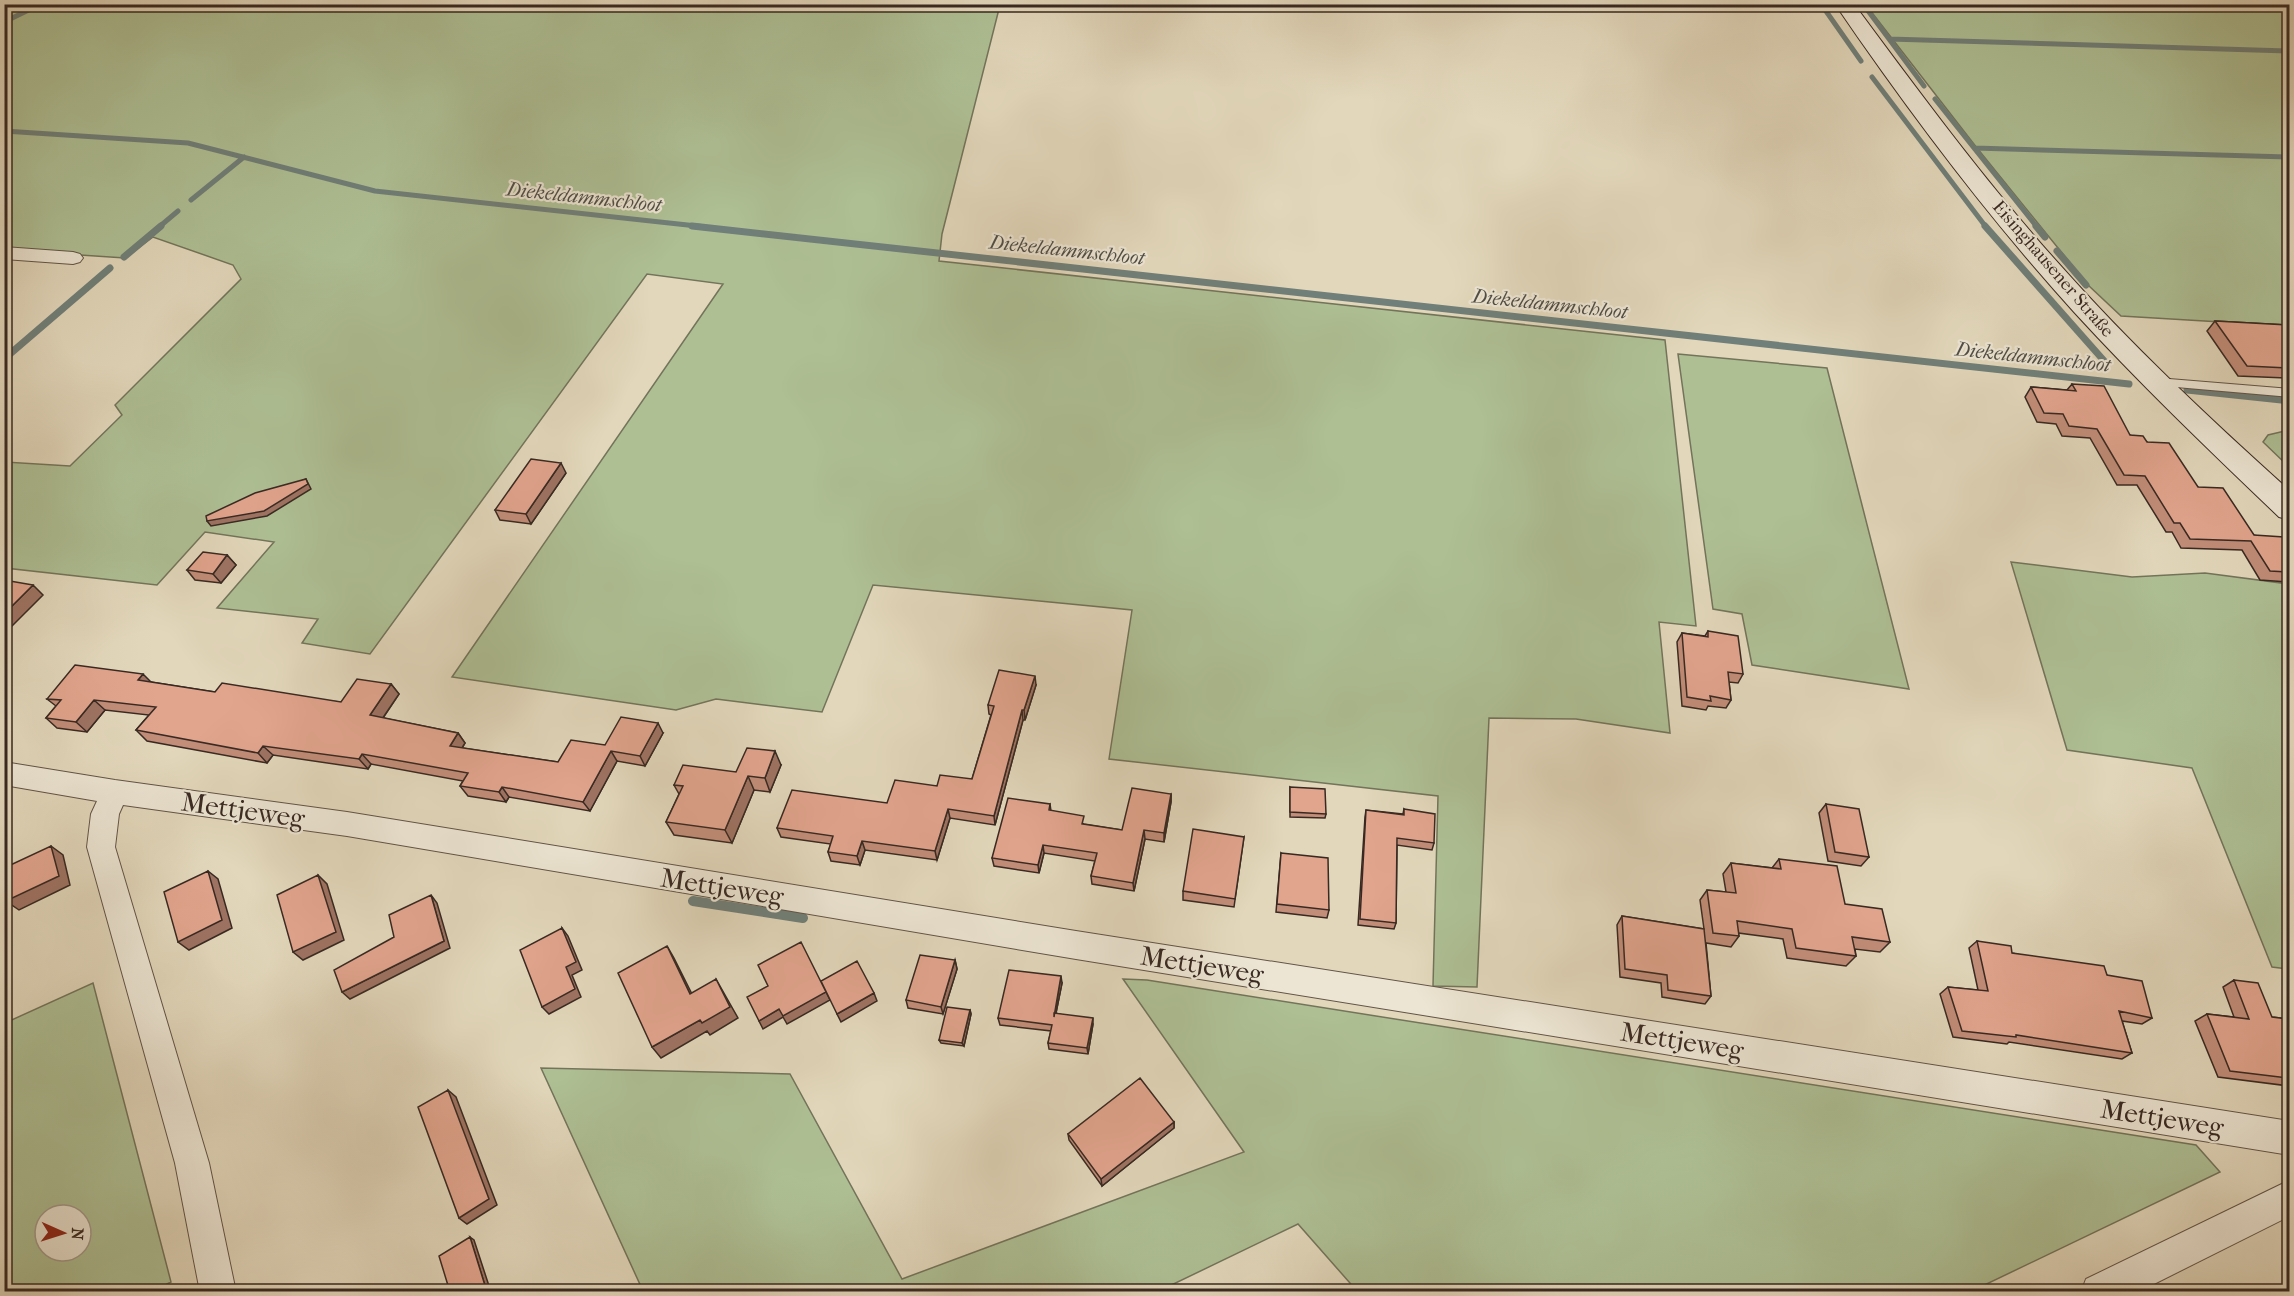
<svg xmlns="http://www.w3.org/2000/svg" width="2294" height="1296" viewBox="0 0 2294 1296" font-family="'IM FELL French Canon',serif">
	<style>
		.green { fill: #aebf94; stroke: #73745b; stroke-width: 1.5; fill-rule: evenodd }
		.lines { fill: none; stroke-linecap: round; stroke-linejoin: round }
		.stream-far2 { stroke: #707f79; stroke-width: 5 }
		.stream-far1 { stroke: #707f79; stroke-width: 7 }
		.stream { stroke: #707f79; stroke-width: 10 }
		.lane-casing { stroke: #625448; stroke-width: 2 }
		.street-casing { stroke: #625448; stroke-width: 2 }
		.secondary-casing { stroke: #382922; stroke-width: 2 }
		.path { stroke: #382922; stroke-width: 2; stroke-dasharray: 3 2; stroke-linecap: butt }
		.lane { fill: #ece5d3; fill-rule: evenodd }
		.street { fill: #ece5d3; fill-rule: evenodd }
		.secondary { fill: #ece5d3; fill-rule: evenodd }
		.wall { fill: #c28d79; stroke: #382922; stroke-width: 1.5 }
		.shaded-wall { fill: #9e7363; stroke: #382922; stroke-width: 1.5 }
		.building { fill: #e1a48d; stroke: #382922; stroke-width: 1.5 }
		.labels { text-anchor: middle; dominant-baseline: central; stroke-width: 4.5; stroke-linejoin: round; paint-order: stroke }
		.far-street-label { font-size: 18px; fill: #382922; stroke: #ece5d3 }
		.far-water-label { font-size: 20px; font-style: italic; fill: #4f4d46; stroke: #ece5d3 }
		.near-street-label { font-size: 27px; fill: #382922; stroke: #ece5d3 }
	</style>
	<rect width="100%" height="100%" fill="#e2d7bb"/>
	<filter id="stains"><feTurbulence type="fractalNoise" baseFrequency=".00333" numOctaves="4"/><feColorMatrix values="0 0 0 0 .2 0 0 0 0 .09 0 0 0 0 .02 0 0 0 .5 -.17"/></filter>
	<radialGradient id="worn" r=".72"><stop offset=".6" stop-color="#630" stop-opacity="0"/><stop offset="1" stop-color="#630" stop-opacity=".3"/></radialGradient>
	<!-- green -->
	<path class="green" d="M12,4L1000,5L942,234L939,261L1665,340L1696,626L1659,622L1670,733L1576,719L1489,718L1477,987L1433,986L1438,796L1109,759L1132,610L873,585L822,712L716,699L676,710L452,677L723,284L647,274L370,654L302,643L318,619L217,608L274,542L205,532L157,585L5,568V462L70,466L122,415L115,405L241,279L233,265L153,237L125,258L5,250L4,9Z
		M1866,5H2285L2290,8L2289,326L2121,316L2088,285L1977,148Z
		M1678,354L1827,368L1909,689L1752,665L1742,614L1713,609Z
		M2289,430H2290L2289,467L2263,442L2268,435Z
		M2011,562L2132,577L2205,573L2289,584V969L2272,967L2192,768L2067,750Z
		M1123,979L1147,980L2196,1145L2220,1172L1972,1291H1357L1298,1224L1159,1291H643L541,1068L790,1074L902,1279L1244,1152Z
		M93,983L171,1282L153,1291H5V1023ZM45,1215H81V1251H45Z"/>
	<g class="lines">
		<!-- stream-far2 -->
		<path class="stream-far2" d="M1821,4L1861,61
			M1863,4L1924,86
			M4,22L41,4
			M1889,39L2290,51
			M1872,77L1986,227
			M1935,99L2037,227
			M4,131L188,143L375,191L706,227
			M1974,148L2290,157
			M191,200L244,157
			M159,227L178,211"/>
		<!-- stream-far1 -->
		<path class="stream-far1" d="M692,226L2129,384
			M1985,226L2106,363
			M2036,226L2045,237
			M2057,251L2086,285
			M124,257L161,226
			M4,359L110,268
			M2187,390L2290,401"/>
		<!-- stream -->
		<path class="stream" d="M693,901L803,918"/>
		<!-- lane casing -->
		<g class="lane-casing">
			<path id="lane" d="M2157,378L2290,389V397L2153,385L2151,382Z"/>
		</g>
		<!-- street casing -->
		<g class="street-casing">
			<path id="street" d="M4,247L73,252L80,254L83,258L80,262L73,264L4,259Z
				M4,762L115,780L347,812L1076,931L2290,1121V1155L1076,959L347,836L123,805L119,814L115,847L209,1163L236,1292H200L175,1163L87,847L91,814L97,801L4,785Z
				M2290,1180V1216L2138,1292H2081L2086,1279Z"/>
		</g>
		<!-- secondary casing -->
		<g class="secondary-casing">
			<path id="secondary" d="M1835,4H1854C1920,93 1986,183 2060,265C2131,345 2210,419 2290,491V520L2279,517C2209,450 2139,383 2074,312C1987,216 1908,111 1835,4Z"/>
		</g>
		<!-- path -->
		<path class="path" d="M4,14L20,4"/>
		<!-- lane -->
		<use href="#lane" class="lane"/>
		<!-- street -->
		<use href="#street" class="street"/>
		<!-- secondary -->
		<use href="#secondary" class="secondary"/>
	</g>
	<!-- wall -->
	<path class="wall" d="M2215,321L2289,325V376H2288L2286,378L2238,376L2207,331Z
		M2072,384L2130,435L2147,442L2198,487L2254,535L2289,544V582L2260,580L2242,550L2181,548L2172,532H2166L2137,485H2117L2090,438L2062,436L2056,424L2037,422L2025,397L2031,387L2067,390Z
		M566,473L531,524L500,520L495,510Z
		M227,555L236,565L221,583L195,580L187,570Z
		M1708,631L1743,674L1738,683L1729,682L1731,700L1726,708L1708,706L1706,710L1682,706L1677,642L1682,633L1705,636Z
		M151,682L215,692L341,702L391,684L399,694L383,718L458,733L465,743L462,748L558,762L605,745L663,733L645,766L617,761L590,811L509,797L506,802L468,796L460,786L463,781L371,764L368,769L273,755L267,763L147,741L136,730L149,715L105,710L87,732L57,728L46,718L56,706L47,699Z
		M1036,685L1025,720H1023L995,825L950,818L937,860L865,850L860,865L831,861L828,852L831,844L781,837L777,828L887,803L937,786L972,779L991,715L989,714L988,705Z
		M781,765L770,792L754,790L732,843L674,835L666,822L679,794L674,785L736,772Z
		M1290,787L1326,814L1325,818L1290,817Z
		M1171,794V802L1164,842L1145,839L1134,891L1092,884L1091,876L1095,861L1044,853L1039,873L994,866L992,858L1050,804L1051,811L1084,824L1122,830Z
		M1826,804L1869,857L1861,866L1828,861L1819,813Z
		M1404,809L1434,843L1432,850L1397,845L1396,923L1394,929L1358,925L1365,817L1366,810L1403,814Z
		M1244,837L1234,907L1183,900V891Z
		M1281,853L1329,910L1327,918L1276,912Z
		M1779,859L1845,904L1890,942L1880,952L1855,949L1856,956L1846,966L1787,958L1783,939L1738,933L1739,936L1731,947L1706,943L1711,996L1705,1004L1662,997L1661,983L1620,977L1617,925L1622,916L1704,929L1700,900L1707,890L1726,892L1723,874L1731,863L1772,868Z
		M1977,941L2012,953L2107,975L2152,1018L2142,1024L2122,1021L2132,1053L2122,1059L2009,1042L2007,1044L1953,1037L1940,994L1948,987L1978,990L1969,948Z
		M955,960L957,969L943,1014L908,1008L906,1000Z
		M2234,980L2272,1017L2289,1019V1086L2218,1077L2195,1021L2207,1014L2234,1017L2223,987Z
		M1062,983L1056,1013L1093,1024L1088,1054L1049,1049L1048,1043L1051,1031L1000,1025L998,1018Z
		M970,1010L971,1014L964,1046L941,1043L939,1040Z
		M1174,1122V1128L1102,1186L1069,1140L1068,1134Z"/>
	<!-- shaded-wall -->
	<path class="shaded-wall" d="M561,463L566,473L531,524L526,514Z
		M306,479L311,489L267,516L211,526L207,521Z
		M227,555L236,565L221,583L213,574Z
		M33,585L43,595L4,634V614Z
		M143,674L153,684L138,680Z
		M1035,676L1036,685L1025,720L1024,710Z
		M391,684L399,694L378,725L370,715Z
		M94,700L105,710L87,732L76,722Z
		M1022,710L1023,720L995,825L994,816Z
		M658,723L663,733L645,766L640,756Z
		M458,733L465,743L457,756L450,746Z
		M263,746L273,755L267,763L258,753Z
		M611,751L617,761L590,811L583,802Z
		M775,751L781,765L770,792L765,778Z
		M362,754L371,764L368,769L359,759Z
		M748,776L754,790L732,843L725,830Z
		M502,787L509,797L506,802L499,792Z
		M1171,794V802L1164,842V833Z
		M948,809L950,818L937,860L935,851Z
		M1144,830L1145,839L1134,891L1133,883Z
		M862,841L865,850L860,865L857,856Z
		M1043,845L1044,853L1039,873L1038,865Z
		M51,846L63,855L70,885L19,910L6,901Z
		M208,871L218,879L232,928L189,950L178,942Z
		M318,875L327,884L344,940L303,960L293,952Z
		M431,895L437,903L450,948L350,999L342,992L444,941Z
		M562,928L568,936L582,970L572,975L581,997L549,1014L542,1007L566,967Z
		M667,946L674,958L698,1006L690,994Z
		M955,960L957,969L943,1014L941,1007Z
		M1061,976L1062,983L1054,1023V1017Z
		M716,979L738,1018L710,1035L707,1031L661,1058L652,1047L700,1020Z
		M826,992L830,1000L787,1024L783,1017L763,1029L759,1021L779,1009Z
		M874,993L877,1001L841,1022L837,1014Z
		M970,1010L971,1014L964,1046L962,1043Z
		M1093,1018V1024L1088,1054L1087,1048Z
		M448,1090L456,1097L497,1205L467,1224L459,1218Z
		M1174,1122V1128L1102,1186L1101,1179Z
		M470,1237L474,1240L491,1292H487Z"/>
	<!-- building -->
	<path class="building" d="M2215,321L2289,325V368L2247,366Z
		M2072,384L2104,386L2130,435L2143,436L2147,442L2169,443L2198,487L2223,488L2254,535L2284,537L2289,544V572L2270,571L2251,541L2190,539L2180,523H2174L2145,476L2124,475L2097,429L2069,426L2063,414L2044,413L2031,387L2076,391Z
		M531,459L561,463L526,514L495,510Z
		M306,479L308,484L264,511L207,521L206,516L255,493Z
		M203,552L227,555L213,574L187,570Z
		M4,580L33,585L4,614Z
		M1708,631L1738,636L1743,674L1728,672L1731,700L1710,696L1711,701L1687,697L1682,633L1708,637Z
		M75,665L143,674L138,680L215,692L222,683L341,702L357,679L391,684L370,715L458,733L450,746L558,762L571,740L605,745L621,717L658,723L640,756L611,751L583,802L502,787L499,792L460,786L468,773L362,754L359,759L263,746L258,753L136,730L156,707L94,700L76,722L46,718L61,700L47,699Z
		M999,670L1035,676L1024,710H1022L994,816L948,809L935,851L862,841L857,856L828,852L833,836L777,828L792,790L887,803L895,780L937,786L940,775L972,779L994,706L988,705Z
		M747,748L775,751L765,778L748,776L725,830L666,822L683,786L674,785L683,765L736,772Z
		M1290,787L1325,789L1326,814L1290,812Z
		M1132,788L1171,794L1164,833L1144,830L1133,883L1091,876L1097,853L1043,845L1038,865L992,858L1008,798L1050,804L1049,810L1084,816L1082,824L1122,830Z
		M1826,804L1859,809L1869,857L1835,852Z
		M1404,809L1435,814L1434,843L1397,838L1396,923L1360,919L1366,810L1404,815Z
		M1193,829L1244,837L1235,899L1183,891Z
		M51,846L59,876L6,901L4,894V868Z
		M1281,853L1328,858L1329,910L1277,904Z
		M1779,859L1837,866L1845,904L1882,909L1890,942L1852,937L1856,956L1796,948L1792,929L1737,921L1739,936L1713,933L1707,890L1736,893L1731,863L1781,869Z
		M208,871L222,920L178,942L164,892Z
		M318,875L336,932L293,952L277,895Z
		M431,895L444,941L342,992L334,970L394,937L389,915Z
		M1622,916L1704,929L1711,996L1668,990L1667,975L1625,969Z
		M562,928L576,962L566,967L575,989L542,1007L520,950Z
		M1977,941L2011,946L2012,953L2104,966L2107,975L2142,981L2152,1018L2119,1011L2132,1053L2016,1035V1037L1962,1031L1948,987L1988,991Z
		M801,942L826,992L783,1016L779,1009L759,1021L747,997L768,986L758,965Z
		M667,946L690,994L716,979L730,1007L702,1023L700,1020L652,1047L618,973Z
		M920,955L955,960L941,1007L906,1000Z
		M857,961L874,993L837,1014L821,981Z
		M1009,970L1061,976L1054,1017V1013L1093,1018L1087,1048L1048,1043L1052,1025L998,1018Z
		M2234,980L2258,983L2272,1017L2289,1019V1078L2230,1071L2207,1014L2249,1019Z
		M947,1007L970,1010L962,1043L939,1040Z
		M1140,1078L1174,1122L1101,1179L1068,1134Z
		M448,1090L489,1199L459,1218L418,1107Z
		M470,1237L487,1292H450L439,1256Z"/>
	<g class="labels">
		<!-- far-street labels -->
		<g class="far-street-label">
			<text transform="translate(2053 269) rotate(49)">Eisinghausener Straße</text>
		</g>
		<!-- far-water labels -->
		<g class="far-water-label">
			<text transform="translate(584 197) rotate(6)">Diekeldammschloot</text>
			<text transform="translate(1067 250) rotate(6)">Diekeldammschloot</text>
			<text transform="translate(1550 304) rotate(6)">Diekeldammschloot</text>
			<text transform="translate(2033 357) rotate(6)">Diekeldammschloot</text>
		</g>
		<!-- near-street labels -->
		<g class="near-street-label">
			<text transform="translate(243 810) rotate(8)">Mettjeweg</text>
			<text transform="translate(722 887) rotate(9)">Mettjeweg</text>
			<text transform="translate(1202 965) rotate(9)">Mettjeweg</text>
			<text transform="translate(1682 1041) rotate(9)">Mettjeweg</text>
			<text transform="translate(2162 1118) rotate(9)">Mettjeweg</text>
		</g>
	</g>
	<!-- margin -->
	<rect width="2294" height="1296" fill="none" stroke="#e2d7bb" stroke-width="24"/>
	<rect x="6" y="6" width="2282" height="1284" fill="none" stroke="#382922" stroke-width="3"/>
	<rect x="12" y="12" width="2270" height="1272" fill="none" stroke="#382922" stroke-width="1.5"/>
	<!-- north arrow -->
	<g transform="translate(63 1233) rotate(93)"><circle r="28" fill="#ece5d3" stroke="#a49a8c" stroke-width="1.5"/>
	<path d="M0-4.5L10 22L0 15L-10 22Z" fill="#8f2418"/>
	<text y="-9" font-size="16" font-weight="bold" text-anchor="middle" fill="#382922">N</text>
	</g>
	<rect width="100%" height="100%" filter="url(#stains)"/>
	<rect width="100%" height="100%" fill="url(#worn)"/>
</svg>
